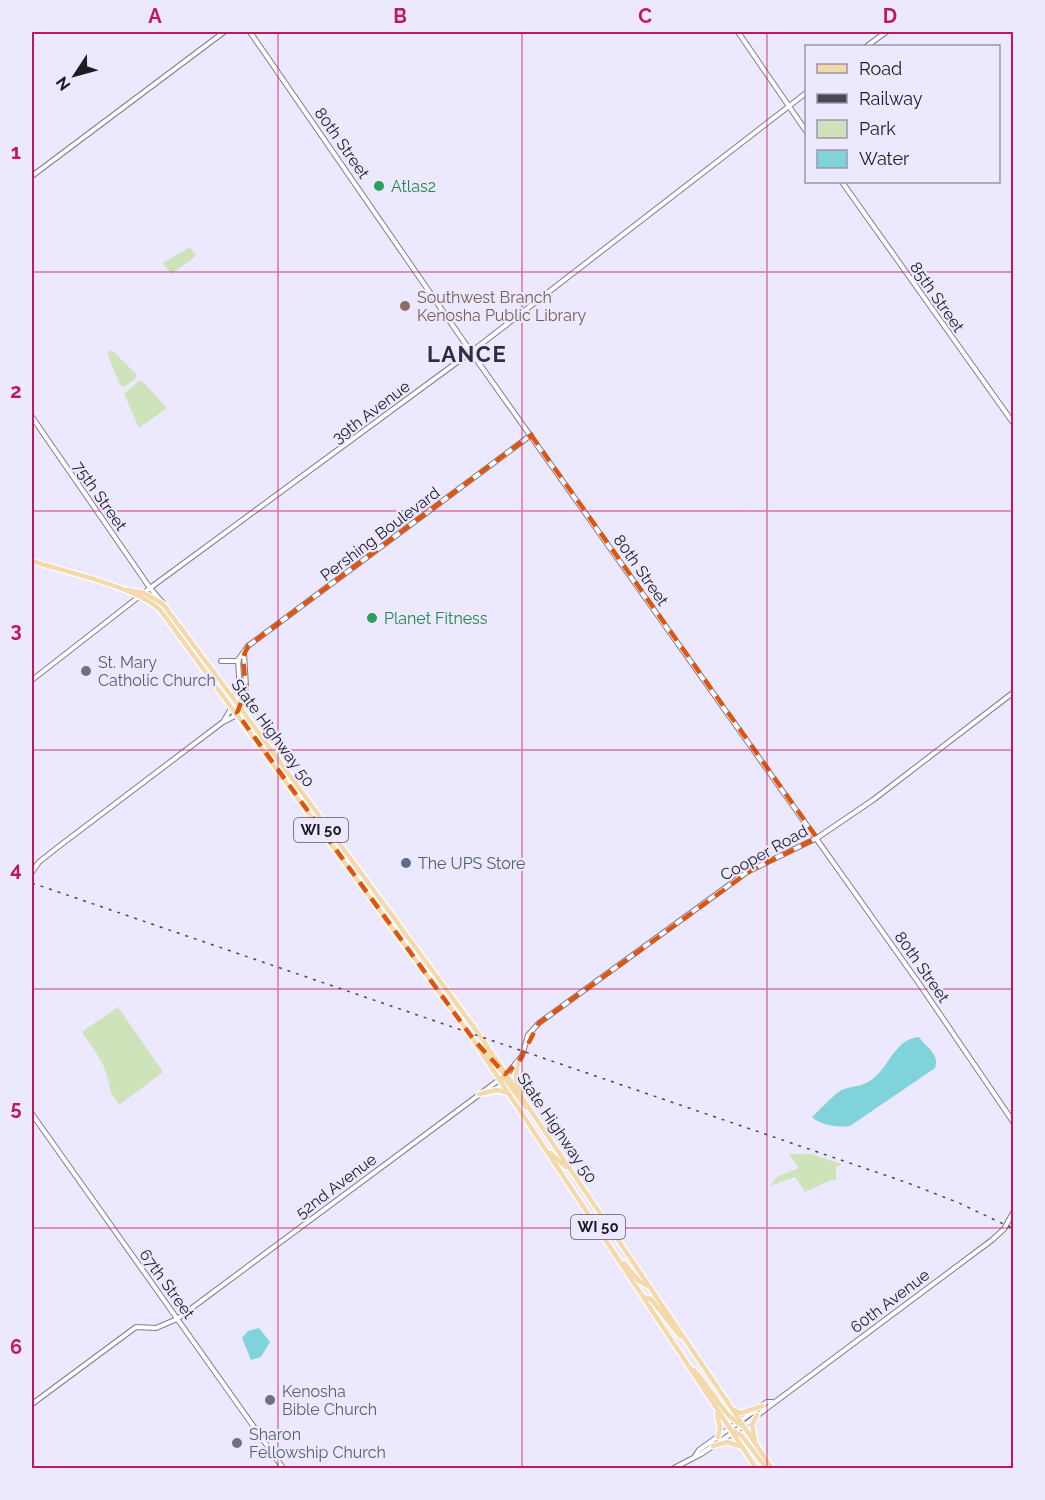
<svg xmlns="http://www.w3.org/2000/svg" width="1045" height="1500" viewBox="0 0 1045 1500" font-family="Raleway,sans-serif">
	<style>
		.green { fill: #cee3ba }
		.water { fill: #80d2db }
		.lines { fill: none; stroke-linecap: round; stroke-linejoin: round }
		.secondary-casing { stroke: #817d95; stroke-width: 6 }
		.primary-casing { stroke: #fff; stroke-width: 7 }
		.secondary { stroke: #fff; stroke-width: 4 }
		.primary { stroke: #f4d9ac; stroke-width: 4.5 }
		.rail { stroke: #4a4854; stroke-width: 1.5; stroke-dasharray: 3 6; stroke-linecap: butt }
		.marked { fill: none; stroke: #de560d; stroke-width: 4.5; stroke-dasharray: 12 8; stroke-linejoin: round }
		.grid { fill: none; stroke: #c2185b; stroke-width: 1.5; stroke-opacity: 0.55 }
		.leisure-dot { fill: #2e9e5b; stroke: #ece8fd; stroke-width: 2 }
		.education-dot { fill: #8d6e63; stroke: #ece8fd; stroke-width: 2 }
		.worship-dot { fill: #6b7280; stroke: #ece8fd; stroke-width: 2 }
		.service-dot { fill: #5c6f8a; stroke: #ece8fd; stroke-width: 2 }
		.labels { text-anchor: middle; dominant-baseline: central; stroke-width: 4.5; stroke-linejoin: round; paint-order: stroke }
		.shield { fill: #ece8fd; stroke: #5b5865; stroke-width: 1.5 }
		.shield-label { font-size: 15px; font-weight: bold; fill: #1d1b24 }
		.street-label { font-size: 16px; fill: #1d1b24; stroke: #ece8fd }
		.leisure-label { font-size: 16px; fill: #27864d; stroke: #ece8fd; text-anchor: start }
		.education-label { font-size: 16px; fill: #785e54; stroke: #ece8fd; text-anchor: start }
		.worship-label { font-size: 16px; fill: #5b616d; stroke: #ece8fd; text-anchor: start }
		.service-label { font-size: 16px; fill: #4e5e75; stroke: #ece8fd; text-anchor: start }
		.district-label { font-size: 22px; font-weight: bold; letter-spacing: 1.5px; fill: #312d41; stroke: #ece8fd }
		.neatline { fill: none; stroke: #c2185b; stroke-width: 2 }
		.grid-label { font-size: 20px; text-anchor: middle; font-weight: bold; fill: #c2185b }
	</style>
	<rect width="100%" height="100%" fill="#ece8fd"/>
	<!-- green -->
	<path class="green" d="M190,247L196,256L171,274L163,263Z
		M112,350L136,374L135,379L124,387L120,385L107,353Z
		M139,381H142L167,408L139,428L124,394Z
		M118,1007L163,1072L119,1105C108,1089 111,1092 107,1075C102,1059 91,1045 82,1032Z
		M789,1154H811L842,1164L836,1167V1180H831L805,1192L795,1177L770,1186L777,1177L799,1168Z"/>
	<!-- water -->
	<path class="water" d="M919,1037C926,1048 940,1053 935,1068L850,1126C839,1128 820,1125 812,1117C821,1109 830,1098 840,1091C852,1084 863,1090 878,1074C891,1061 897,1039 919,1037Z
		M259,1328L270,1342L261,1357L251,1360L242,1338L248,1331Z"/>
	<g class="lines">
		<!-- secondary casing -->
		<g class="secondary-casing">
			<path id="secondary" d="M250,32L471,352L918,982L1014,1123
				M738,32L806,131
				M867,46L886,32
				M32,176L224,32
				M842,182L1014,424
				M32,417L150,588L163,603
				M221,661H239
				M32,680L150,588L471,352L806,93
				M223,722L240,694L238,660L248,646L531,435
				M32,872L39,862L58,847L223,722L237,715L246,687L244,653
				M32,1114L283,1468
				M32,1404L136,1327L156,1328L177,1319L507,1074L522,1056L528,1035L539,1023L747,872L817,838L873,800L1014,692
				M695,1456L699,1450L767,1402H772
				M674,1468L701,1454L743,1426L992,1240L1004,1229L1014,1211"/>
		</g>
		<!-- primary casing -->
		<g class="primary-casing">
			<path id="primary" d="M32,561C65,572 138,587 161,611L468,1032L756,1468
				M127,590L144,593L163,604L239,706L481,1037L772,1468
				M480,1046L504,1074
				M518,1063L516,1077L519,1090
				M500,1078L505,1079L526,1107
				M479,1094L497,1090L508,1093
				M550,1153L566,1167
				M624,1263L639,1281L650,1287
				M643,1297L651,1299L680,1336
				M694,1370C709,1385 725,1419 743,1426
				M734,1410L741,1413L762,1406
				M717,1414L720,1428L718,1437
				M730,1429L742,1436L766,1468
				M755,1441L752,1425L757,1415
				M713,1446L727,1442L739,1446"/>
		</g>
		<!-- secondary -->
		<use href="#secondary" class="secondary"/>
		<!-- primary -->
		<use href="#primary" class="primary"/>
		<!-- rail -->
		<path class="rail" d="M32,883L908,1183L959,1203L1014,1229"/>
	</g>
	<!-- marked area -->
	<path class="marked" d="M531,435L817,838L750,871L539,1023L518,1063L505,1074L474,1040L237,713L246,690L243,657L248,646Z"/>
	<!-- grid -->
	<path class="grid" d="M278,32V1468M522,32V1468M767,32V1468M32,272H1014M32,511H1014M32,750H1014M32,989H1014M32,1228H1014"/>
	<!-- markers -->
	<g class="leisure-dot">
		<circle cx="379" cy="186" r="6"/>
		<circle cx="372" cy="618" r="6"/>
	</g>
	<circle class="education-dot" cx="405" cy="306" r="6"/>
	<g class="worship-dot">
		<circle cx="86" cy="671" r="6"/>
		<circle cx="270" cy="1400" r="6"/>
		<circle cx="237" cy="1443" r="6"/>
	</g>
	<circle class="service-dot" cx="406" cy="863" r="6"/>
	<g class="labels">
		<!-- shield labels -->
		<g class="shield">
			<rect x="294" y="818" width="54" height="24" rx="4.5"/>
			<rect x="571" y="1215" width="54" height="24" rx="4.5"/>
		</g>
		<g class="shield-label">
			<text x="321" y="830">WI 50</text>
			<text x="598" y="1227">WI 50</text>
		</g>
		<!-- street labels -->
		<g class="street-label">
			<text transform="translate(342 143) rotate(55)">80th Street</text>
			<text transform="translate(937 297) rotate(55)">85th Street</text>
			<text transform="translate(371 412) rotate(-37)">39th Avenue</text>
			<text transform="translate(100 496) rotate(55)">75th Street</text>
			<text transform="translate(380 534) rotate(-37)">Pershing Boulevard</text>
			<text transform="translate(641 570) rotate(55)">80th Street</text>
			<text transform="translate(273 733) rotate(54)">State Highway 50</text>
			<text transform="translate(764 853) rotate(-29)">Cooper Road</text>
			<text transform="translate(922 967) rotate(55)">80th Street</text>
			<text transform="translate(557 1128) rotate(56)">State Highway 50</text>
			<text transform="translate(336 1186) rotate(-37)">52nd Avenue</text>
			<text transform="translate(167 1284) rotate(54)">67th Street</text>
			<text transform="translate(890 1301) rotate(-37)">60th Avenue</text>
		</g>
		<!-- leisure labels -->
		<g class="leisure-label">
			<text x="391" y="186">Atlas2</text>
			<text x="384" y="618">Planet Fitness</text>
		</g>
		<!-- education labels -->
		<g class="education-label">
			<text x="417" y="297">Southwest Branch<tspan x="417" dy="18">Kenosha Public Library</tspan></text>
		</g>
		<!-- worship labels -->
		<g class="worship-label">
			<text x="98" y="662">St. Mary<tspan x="98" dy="18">Catholic Church</tspan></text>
			<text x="282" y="1391">Kenosha<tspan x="282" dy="18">Bible Church</tspan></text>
			<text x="249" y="1434">Sharon<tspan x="249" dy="18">Fellowship Church</tspan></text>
		</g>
		<!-- service labels -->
		<g class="service-label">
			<text x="418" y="863">The UPS Store</text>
		</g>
		<!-- district labels -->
		<g class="district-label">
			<text x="467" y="354">LANCE</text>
		</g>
	</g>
	<!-- border -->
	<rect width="1045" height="1500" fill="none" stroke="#ece8fd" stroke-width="66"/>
	<!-- legend -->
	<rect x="805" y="45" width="195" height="138" fill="#ece8fd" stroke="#9996a6" stroke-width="1.5"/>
	<rect x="817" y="64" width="30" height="9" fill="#f4d9ac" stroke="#9996a6" stroke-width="1.5"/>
	<text x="859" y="75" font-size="18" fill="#1d1b24">Road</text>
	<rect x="817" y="94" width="30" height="9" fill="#4a4854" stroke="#9996a6" stroke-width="1.5"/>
	<text x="859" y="105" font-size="18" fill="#1d1b24">Railway</text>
	<rect x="817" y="120" width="30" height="18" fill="#cee3ba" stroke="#9996a6" stroke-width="1.5"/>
	<text x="859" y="135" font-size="18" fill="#1d1b24">Park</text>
	<rect x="817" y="150" width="30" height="18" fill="#80d2db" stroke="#9996a6" stroke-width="1.5"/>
	<text x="859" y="165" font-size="18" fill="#1d1b24">Water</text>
	<!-- north arrow -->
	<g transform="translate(75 75) rotate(234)" stroke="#ece8fd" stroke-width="4.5" paint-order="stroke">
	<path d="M0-4.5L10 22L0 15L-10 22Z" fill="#1d1b24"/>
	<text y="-9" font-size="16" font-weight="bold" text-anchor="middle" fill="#1d1b24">N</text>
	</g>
	<rect x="33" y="33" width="979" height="1434" class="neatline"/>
	<g class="grid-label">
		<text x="155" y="23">A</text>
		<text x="400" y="23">B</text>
		<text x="645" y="23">C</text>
		<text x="890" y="23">D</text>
		<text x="16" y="159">1</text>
		<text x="16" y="398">2</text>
		<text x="16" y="637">3</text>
		<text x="16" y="876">4</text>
		<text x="16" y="1115">5</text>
		<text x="16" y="1354">6</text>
	</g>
</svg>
